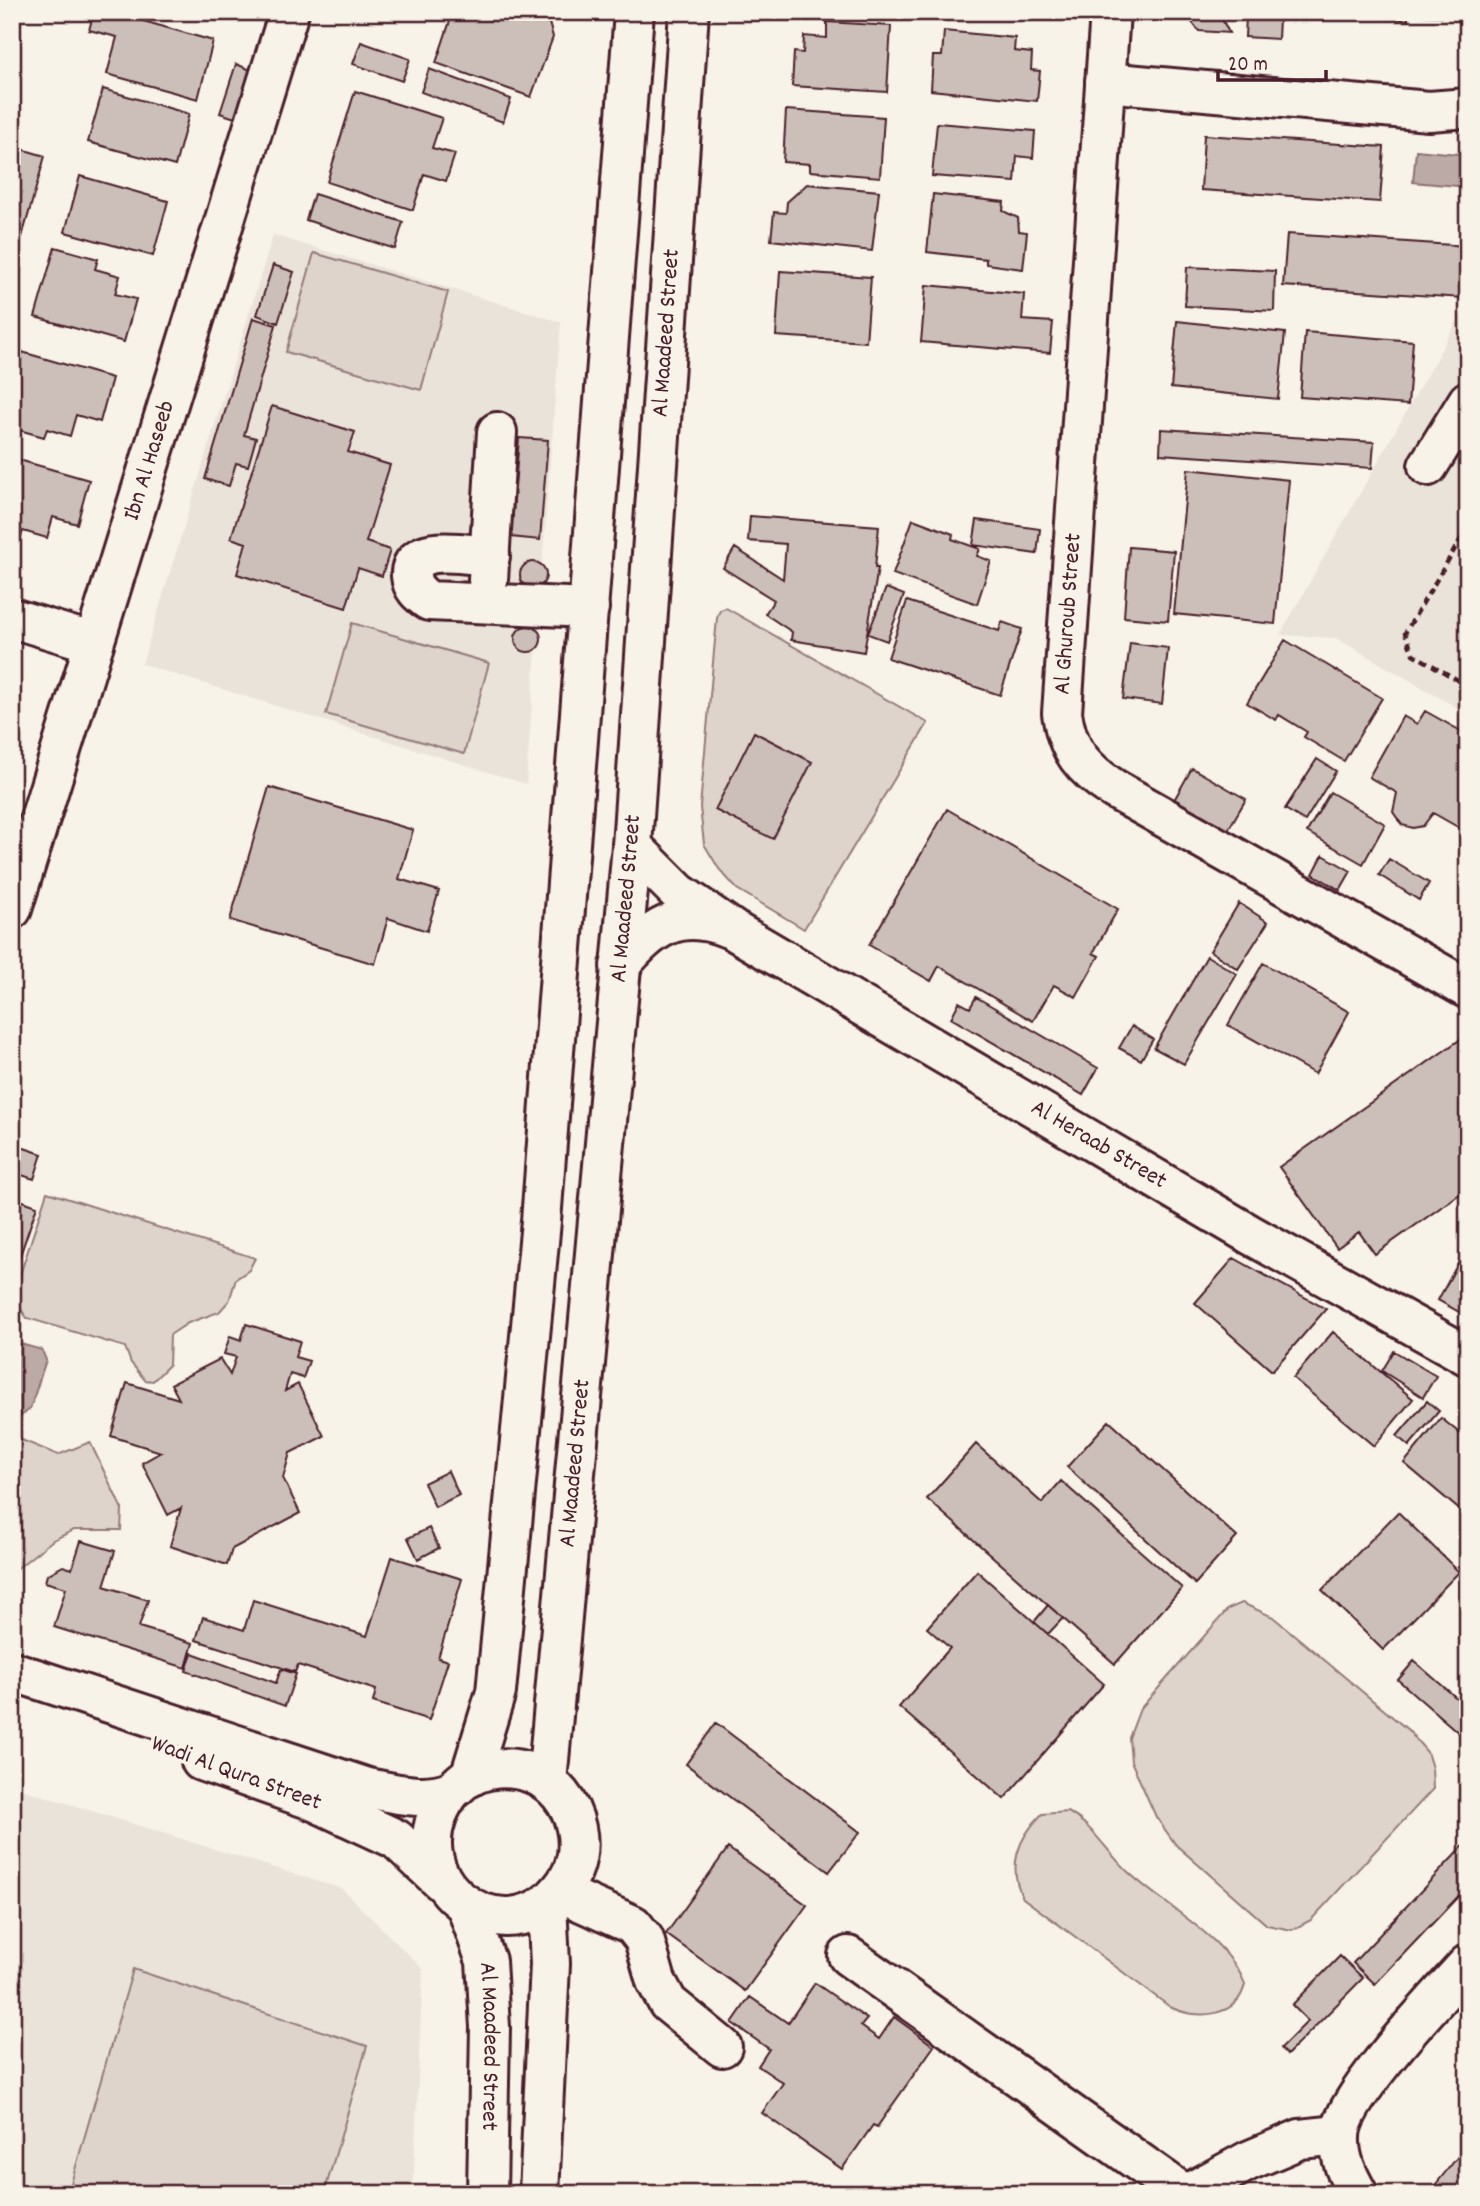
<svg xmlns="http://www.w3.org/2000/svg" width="1480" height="2206" viewBox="0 0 1480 2206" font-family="Dekko,sans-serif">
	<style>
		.built { fill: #eae3da }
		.green { fill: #ded4cc; stroke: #947a7c; stroke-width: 2 }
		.water { fill: #bcaaa7; stroke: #8e7275; stroke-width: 2 }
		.building { fill: #ccbfb9; stroke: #4a1f2b; stroke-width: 2 }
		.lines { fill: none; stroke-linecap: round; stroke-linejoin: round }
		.minor-casing { stroke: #4a1f2b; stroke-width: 44 }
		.path { stroke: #4a1f2b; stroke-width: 4.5; stroke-dasharray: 7 5; stroke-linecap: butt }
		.minor { stroke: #f7f3e8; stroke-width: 38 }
		.labels { text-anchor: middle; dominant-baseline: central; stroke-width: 7; stroke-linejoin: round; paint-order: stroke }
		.street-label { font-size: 24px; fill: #4a1f2b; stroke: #f7f3e8 }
	</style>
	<rect width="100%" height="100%" fill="#f7f3e8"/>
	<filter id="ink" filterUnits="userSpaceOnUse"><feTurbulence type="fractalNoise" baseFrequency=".0143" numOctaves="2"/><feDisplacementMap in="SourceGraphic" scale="14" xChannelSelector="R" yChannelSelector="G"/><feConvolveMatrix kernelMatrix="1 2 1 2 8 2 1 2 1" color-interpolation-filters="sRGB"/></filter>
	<g filter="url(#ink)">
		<!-- built -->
		<path class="built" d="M273,235L561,322L542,566L546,576L541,585L532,588L529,626L538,631L541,641L536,650L526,784L142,664Z
			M1468,302V714L1336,638L1280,635Z
			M12,1786L342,1889L423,1969L413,2194H12Z"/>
		<!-- green -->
		<path class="green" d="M314,253L448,292L421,390L286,352Z
			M726,608L928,723L804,929L737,889L719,869L704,844L700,807L717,618L720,610Z
			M352,623L489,663L464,754L326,714Z
			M47,1192L255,1258L249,1270L236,1279L229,1301L219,1312L188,1323L170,1335L169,1365L153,1381L145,1380L131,1363L125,1347L27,1318L16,1302L19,1278Z
			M12,1436L58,1455L90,1442L122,1509L121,1530H74L53,1540L15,1570L12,1569Z
			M1242,1603L1273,1617L1408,1730L1427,1752L1432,1768L1433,1789L1311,1920L1292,1930L1267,1925L1176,1845L1156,1817L1131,1761L1129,1738L1140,1709L1228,1609Z
			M1068,1812C1092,1825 1106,1850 1125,1869C1161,1905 1227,1936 1245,1984C1238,2018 1196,2020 1170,2007L1023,1898C1007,1867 1018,1838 1042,1814Z
			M133,1969L367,2046L324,2194H68Z"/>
		<!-- water -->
		<path class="water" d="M1416,150L1468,155V187L1413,182Z
			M17,1343L42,1350L46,1360L30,1409L21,1416L12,1413V1345Z"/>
		<!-- building -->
		<path class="building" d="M94,12H127L126,16L213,41L198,99L107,74L117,37L89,30Z
			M453,12H546L553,37L531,97L436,63Z
			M956,12H1035V17Z
			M1184,12H1222L1220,15L1229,33L1199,31Z
			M1336,12H1408V20L1336,15Z
			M1420,12H1468V17L1420,15Z
			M1246,17L1279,19L1278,39L1245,37Z
			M827,22L891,26L887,92L792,86L794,52L803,53L804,36L827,38Z
			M944,31L1015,38L1014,51L1032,53L1031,70L1040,71L1037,101L931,90L933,56H942Z
			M361,42L410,59L402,81L353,64Z
			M236,64L251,70L235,118L220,113Z
			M429,69L511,99L503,122L421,92Z
			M103,89L189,114L175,166L88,142Z
			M355,91L442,118L432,148L455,154L446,181L424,174L413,210L327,182Z
			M786,110L884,117L880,177L810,171V164L783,162Z
			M937,123L1035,131L1033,158L1017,156L1015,182L932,176Z
			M1204,135L1384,147L1380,202L1201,190Z
			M12,136L20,138L18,148L45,156L22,237L12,234Z
			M80,176L168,201L153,256L65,232Z
			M807,184L879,191L872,251L771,240L774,212L786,213L787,202Z
			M314,194L403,222L395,249L306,220Z
			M933,194L1004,202L1003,211L1018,218L1019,231L1027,232L1023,269L986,264V259L927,252Z
			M1287,234L1467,246L1463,298L1283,286Z
			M55,247L98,259L95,269L120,276L115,294L136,299L124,342L35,317Z
			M273,265L294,272L278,323L257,315Z
			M1187,267L1275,271L1274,311L1185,306Z
			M780,271L871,277L866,342L776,336Z
			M926,285L1024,294L1022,320L1053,322L1050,353L921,342Z
			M253,318L276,325L244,435L256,438L248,466L236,463L229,486L205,479Z
			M1177,321L1285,333L1278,399L1171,388Z
			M1305,332L1413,341L1408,405L1300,397Z
			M22,352L112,378L100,422L76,415L70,436L47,429L44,437L12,428V387Z
			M272,406L355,432L348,452L390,465L366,542L390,550L382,576L358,568L346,608L237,574L246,543L231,538Z
			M1161,429L1374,442L1372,468L1160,454Z
			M519,438L548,440L540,540L511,537Z
			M12,458L89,480L77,524L53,517L47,538L23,531L20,539L12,537Z
			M1188,469L1289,480L1275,624L1174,614Z
			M750,516L879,526L875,568H878L864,652L791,640L792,632L765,614L774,600L723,568L735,548L783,579L786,544L748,541Z
			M913,519L953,534L952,539L980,549L977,556L991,561L977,604L893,574Z
			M977,520L1040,529L1037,554L973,545Z
			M1129,547L1174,551L1168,621L1124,617Z
			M520 575a13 13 0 1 1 26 0a13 13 0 1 1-26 0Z
			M886,588L904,595L887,641L868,634Z
			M907,601L999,631L1002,622L1022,629L1000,695L888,658Z
			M515 639a13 13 0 1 1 26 0a13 13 0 1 1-26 0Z
			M1285,640L1382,698L1344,761L1304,737L1307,732L1279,715L1276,720L1247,703Z
			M1130,643L1168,648L1162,704L1123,699Z
			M1425,711L1468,735V821L1463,830L1433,813L1423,826L1413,828L1402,825L1393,812L1397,793L1369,777L1403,716L1417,724Z
			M754,732L812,762L773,839L715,810Z
			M1317,759L1336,771L1305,821L1285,809Z
			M1192,768L1246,799L1228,830L1174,800Z
			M269,787L413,830L399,879L439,891L427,931L388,918L375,964L230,920Z
			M1330,792L1385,824L1363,864L1307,832Z
			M947,809L1118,909L1093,953L1099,956L1076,997L1054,985L1033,1021L939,966L931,981L869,945Z
			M1323,855L1351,871L1340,890L1313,874Z
			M1389,859L1429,883L1419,900L1379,875Z
			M1239,903L1268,922L1238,969L1210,951Z
			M1207,956L1237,974L1184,1064L1154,1048Z
			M1263,963L1349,1012L1315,1074L1228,1025Z
			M976,997L1098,1068L1083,1095L951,1018L959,1002L970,1008Z
			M1132,1026L1153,1039L1141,1060L1119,1048Z
			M1468,1034V1188L1375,1254L1359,1232L1337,1248L1279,1167Z
			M12,1144L42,1154L34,1179L12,1172Z
			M12,1197L37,1206L12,1279Z
			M1468,1245V1317L1438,1300Z
			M1234,1258L1326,1309L1272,1371L1195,1303Z
			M246,1324L300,1341L295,1357L309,1361L303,1378L290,1374L285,1391L298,1384L324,1436L290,1453L283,1478L300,1513L232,1549L227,1565L170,1546L181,1508L168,1515L142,1463L161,1452L111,1436L127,1383L179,1399L171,1384L220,1359L230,1375L236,1357L224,1354L230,1336L241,1340Z
			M1333,1332L1413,1399L1374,1446L1293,1378Z
			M1394,1351L1436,1376L1423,1397L1382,1371Z
			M1427,1401L1439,1411L1409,1446L1397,1436Z
			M1441,1418L1468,1440V1517L1404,1463Z
			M1109,1421L1237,1537L1195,1584L1067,1467Z
			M976,1444L1042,1503L1061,1481L1182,1588L1115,1664L927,1499Z
			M448,1471L459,1495L435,1507L424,1483Z
			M1398,1512L1459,1572L1383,1650L1322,1590Z
			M429,1528L439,1548L418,1559L408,1538Z
			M81,1541L115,1551L104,1586L148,1600L139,1627L193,1643L186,1668L54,1627L66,1588L45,1582L47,1575L63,1566L72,1569Z
			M392,1557L462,1579L438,1658L448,1661L429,1720L373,1702L376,1690L298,1665L295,1672L196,1640L203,1617L244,1630L253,1600L367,1636Z
			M977,1571L1104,1684L1004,1799L899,1707L950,1648L927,1628Z
			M1048,1605L1063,1618L1048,1634L1034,1622Z
			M192,1653L276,1683L281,1669L296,1674L285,1706L186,1671Z
			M1414,1661L1468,1708V1741L1398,1680Z
			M716,1723L860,1832L829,1872L686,1764Z
			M1468,1841V1886L1375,1984L1353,1963Z
			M728,1848L807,1905L745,1991L666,1934Z
			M1340,1956L1363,1978L1287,2055L1281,2048L1308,2021L1292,2005Z
			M815,1983L867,2019L861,2026L879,2039L894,2017L934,2046L877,2127L873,2125L842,2169L762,2113L783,2083L758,2066L769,2049L732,2023L750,1997L788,2023Z
			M1468,2144V2179L1456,2194H1428Z"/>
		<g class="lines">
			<!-- minor casing -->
			<g class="minor-casing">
				<g id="minor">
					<path d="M1110,12L1062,713C1067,750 1083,769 1114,789L1468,989"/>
					<path d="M1105,82L1429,111L1468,108"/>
					<path d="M1428,466L1468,401"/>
					<path d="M490,556C468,555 409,541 411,576C412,588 419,594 429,601L589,608"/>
					<path d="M488,580L497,432"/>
					<path d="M12,618L94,643"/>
					<path id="s1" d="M632,846L679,893L733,930L1251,1235L1468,1356"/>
					<path id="s2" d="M12,909L289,12"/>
					<path d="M620,966C650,929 678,907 728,928"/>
					<path d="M12,1671L368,1788C393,1793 427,1802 452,1790C456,1788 460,1783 464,1780C484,1767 509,1765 531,1773C554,1782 571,1803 576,1828C580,1847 577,1868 565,1884C506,1967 384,1877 452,1790"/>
					<path d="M201,1761L312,1800L396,1839L441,1881"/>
					<path d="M470,1777L496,1692L541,1221L634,12"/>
					<path id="s3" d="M547,1782L632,846L689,12"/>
					<path d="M559,1892L633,1925L644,1939L656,1981L668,2003L722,2047"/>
					<path id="s4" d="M466,1905L486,1961L490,2027L487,2194"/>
					<path d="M848,1956L1184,2194"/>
					<path d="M539,2194L550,1964L547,1903"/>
					<path d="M1187,2194L1248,2161L1300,2139L1339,2135"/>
					<path d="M1358,2194C1348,2176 1339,2159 1340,2137C1340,2100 1440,1995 1468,1964"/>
				</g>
			</g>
			<!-- path -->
			<path class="path" d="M1468,527L1405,633L1413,654L1468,686"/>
			<!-- minor -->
			<use href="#minor" class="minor"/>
		</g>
	</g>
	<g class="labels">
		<!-- street labels -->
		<g class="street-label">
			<text stroke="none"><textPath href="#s3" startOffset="1454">Al Maadeed Street</textPath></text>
			<text stroke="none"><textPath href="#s2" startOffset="469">Ibn Al Haseeb</textPath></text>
			<text transform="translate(1069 614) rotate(-86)">Al Ghuroub Street</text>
			<text stroke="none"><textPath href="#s3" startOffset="887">Al Maadeed Street</textPath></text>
			<text stroke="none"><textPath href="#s1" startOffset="556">Al Heraab Street</textPath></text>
			<text stroke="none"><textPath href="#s3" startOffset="320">Al Maadeed Street</textPath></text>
			<text transform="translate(236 1774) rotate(20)">Wadi Al Qura Street</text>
			<text stroke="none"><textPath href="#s4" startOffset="145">Al Maadeed Street</textPath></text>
		</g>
	</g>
	<!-- margin -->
	<rect width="1480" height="2206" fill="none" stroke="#f7f3e8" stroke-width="42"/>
	<rect x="21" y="21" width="1438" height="2164" fill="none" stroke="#4a1f2b" stroke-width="2.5" filter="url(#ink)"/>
	<!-- scale -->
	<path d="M1218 70v10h108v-10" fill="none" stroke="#4a1f2b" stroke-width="3.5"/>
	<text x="1228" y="70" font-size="21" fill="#4a1f2b" stroke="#f7f3e8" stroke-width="5" paint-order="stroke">20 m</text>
</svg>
